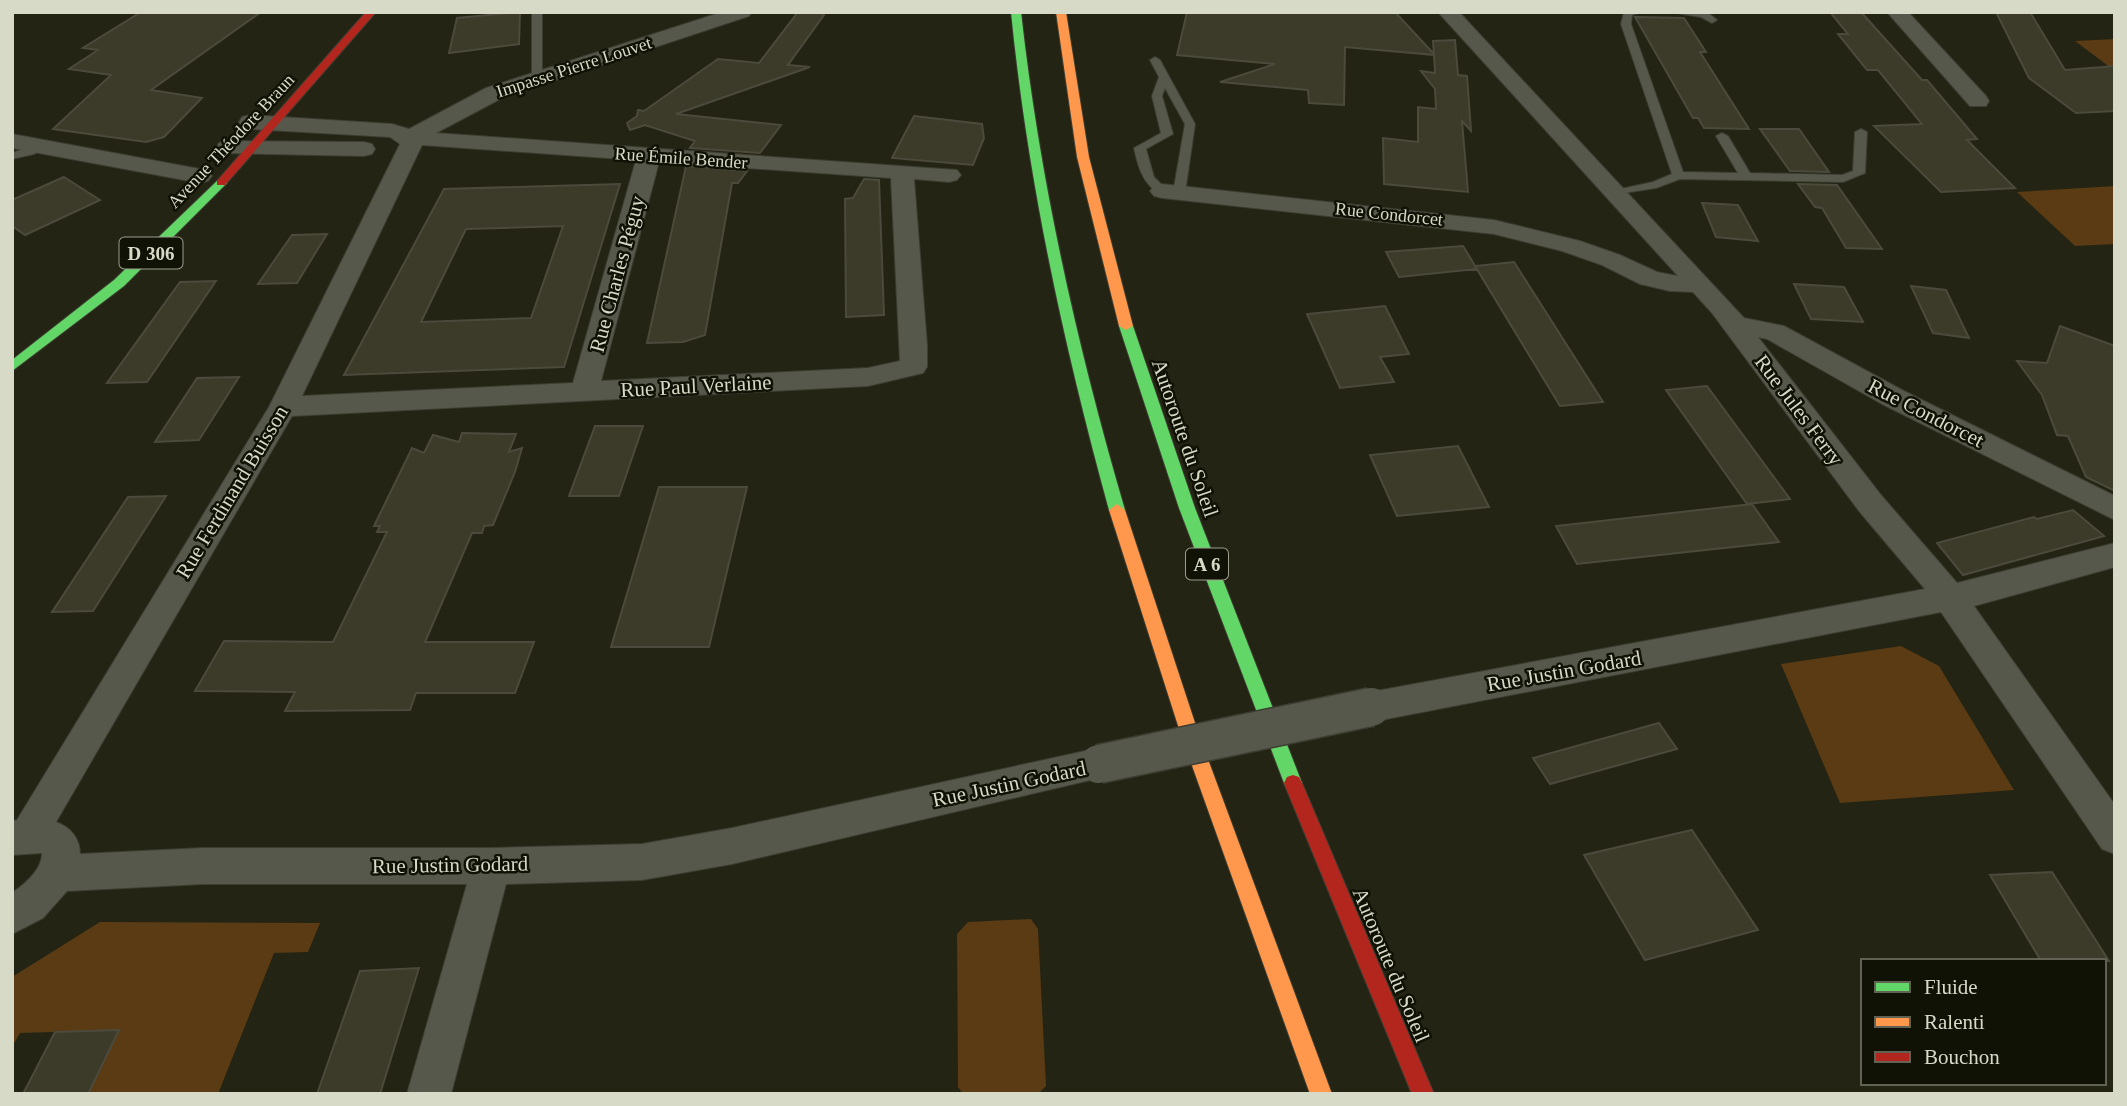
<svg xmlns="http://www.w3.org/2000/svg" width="2127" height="1106" viewBox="0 0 2127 1106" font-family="'Times New Roman',serif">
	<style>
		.green { fill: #5a3b14 }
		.building { fill: #3c3a29; stroke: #4b4a3c; stroke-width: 2; fill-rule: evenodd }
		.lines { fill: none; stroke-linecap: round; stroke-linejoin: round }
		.lane-casing { stroke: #3d3e32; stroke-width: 2 }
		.street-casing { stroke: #3d3e32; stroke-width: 2 }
		.fast-casing { stroke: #3d3e32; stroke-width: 2 }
		.slow-casing { stroke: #3d3e32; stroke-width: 2 }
		.jam-casing { stroke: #3d3e32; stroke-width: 2 }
		.lane { fill: #57584c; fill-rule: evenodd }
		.street { fill: #57584c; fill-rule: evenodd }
		.fast { fill: #63d668; fill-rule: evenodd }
		.slow { fill: #ff974d; fill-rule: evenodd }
		.jam { fill: #b3261e; fill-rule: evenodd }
		.street-bridge-casing { stroke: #3d3e32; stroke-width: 41; stroke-linecap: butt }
		.street-bridge { stroke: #57584c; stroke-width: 38 }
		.labels { text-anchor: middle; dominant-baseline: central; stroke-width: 5; stroke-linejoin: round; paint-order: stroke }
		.far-street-label { font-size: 18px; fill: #d8dac8; stroke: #111206 }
		.shield { fill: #111206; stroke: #9c9e8e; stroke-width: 2 }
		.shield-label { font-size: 19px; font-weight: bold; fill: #d8dac8 }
		.street-label { font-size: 21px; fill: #d8dac8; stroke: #111206 }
	</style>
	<rect width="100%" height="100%" fill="#232413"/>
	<!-- green -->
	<path class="green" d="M2115,39V71L2075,41Z
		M2115,186V244L2075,246L2017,192Z
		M1901,646L1939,666L2014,790L1840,803L1781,664Z
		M1031,919L1038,929L1046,1086L1038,1094H963L958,1087L957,934L968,922Z
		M100,922L320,923L308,952L274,953L218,1094H88L118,1030L20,1033L12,1047V977Z"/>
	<!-- building -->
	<path class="building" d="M141,12H261L151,90L202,98L164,137L146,142L53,129L111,75L69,69L98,50L83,48Z
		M520,12L519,44L449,53L457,18Z
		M798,12H820L824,15L788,65L810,67L676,114L781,125L760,153L690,148L695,141L645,125L630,130L627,123L637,116L638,110L644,111L718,59L759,63Z
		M1187,12H1395L1434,54L1433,41L1455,40L1458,75L1467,76L1471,131L1462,121L1468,192L1384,184L1383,138L1418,142V107L1436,109L1435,89L1421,71L1435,73L1434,55L1345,47L1344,105L1309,103L1308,90L1220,82L1275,64L1177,55Z
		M1830,12H1861L1922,80H1927L1977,139L1967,140L2015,188L1941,192L1874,126L1922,124L1878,70H1867L1838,34H1848Z
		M1996,12H2030L2065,70L2115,66V111L2076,113L2029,78Z
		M1635,17L1684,18L1706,52H1700L1749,129L1704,128L1698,118H1693Z
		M914,116L982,124L984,138L973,165L892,158Z
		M1760,129H1799L1829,172L1790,171Z
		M686,166L747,171L738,183H732L705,335L683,342L647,343Z
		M64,177L100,200L25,235L12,226V200Z
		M864,179L879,180L884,315L846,317L845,199L853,198Z
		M620,184L564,367L344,375L444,189ZM563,226L531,318L421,322L466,229Z
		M1798,184L1837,185L1882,249L1846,248L1822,208L1815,207Z
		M1702,203L1738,205L1758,241L1716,237Z
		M327,234L297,283L258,284L292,235Z
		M1463,246L1477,269L1399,277L1386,252Z
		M1514,262L1603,402L1560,406L1475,266Z
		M216,281L147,382L107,383L180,282Z
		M1794,284L1844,287L1863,322L1811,319Z
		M1911,286L1946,290L1969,338L1933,333Z
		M1385,306L1409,354L1380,357L1394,382L1340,388L1307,314Z
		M2060,326L2115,346V491L2086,477L2068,436L2057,435L2042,395L2017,361L2047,363Z
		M239,377L199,440L155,442L197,378Z
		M1707,386L1790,499L1747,504L1666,390Z
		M595,426H643L619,496H569Z
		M462,433L516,434L509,452L522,448L515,472L493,525L484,526L482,533H472L425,642H534L515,693H416L410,710L285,711L295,692L195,691L224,641L333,642L387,532H377L380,526H374L412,448L424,453L433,435L459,442Z
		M1458,446L1489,507L1397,516L1370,455Z
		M659,487H747L709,647H611Z
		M166,496L93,611L52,612L128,497Z
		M1752,504L1779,542L1577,564L1556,526Z
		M2073,510L2104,536L1963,575L1937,543L2034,517L2037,519Z
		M1659,723L1677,749L1550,784L1533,758Z
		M1692,830L1758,930L1645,960L1584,855Z
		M2052,872L2109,961H2041L1990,875Z
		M419,968L380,1094H317L360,971Z
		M119,1030L88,1094H23L55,1032Z"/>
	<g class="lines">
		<!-- lane casing -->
		<g class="lane-casing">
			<path id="lane" d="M532,12H542V79L537,82L532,79Z
				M1624,12H1642L1632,15L1631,24L1683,172L1738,173L1716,136L1722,133L1728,136L1750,173L1842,175L1853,171L1855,132L1861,129L1867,132L1865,173L1843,182L1680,179L1656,188L1611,195V191L1653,182L1672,174L1621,24Z
				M1670,12H1707L1717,20L1712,23L1701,17Z
				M1155,57L1160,60L1195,124L1185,193L1179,197L1173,193L1185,124L1165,88L1162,96L1173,134L1146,149L1154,177L1168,191L1166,193H1158C1142,182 1138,166 1134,148L1161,133L1152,96L1159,77L1150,60Z
				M43,142L47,143V147L34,154L12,159V153Z"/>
		</g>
		<!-- street casing -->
		<g class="street-casing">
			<path id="street" d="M722,12H752L749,16L502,98L436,133L957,170L961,175L957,180L949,182L914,179L927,345V367L923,373L868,386L292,416L56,822C70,827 80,838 80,854L203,848H491L642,844L732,828L1099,748L1112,753L1117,764L1112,775L732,864L642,880L506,884L451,1094H407L467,884H203L67,891L43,918L12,934V893C25,884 42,870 42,853L12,855V821L17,820L269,407L400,144L390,137L250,129L242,127L239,122L242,117L250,115L392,124L409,129L486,88ZM422,145L636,160L573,383L302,396ZM659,162L891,178L900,361L868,368L601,381Z
				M1438,12H1459L1744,318L1784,326L1902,390L2115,496V520L1882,404L1767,339L1758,337L1881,495L1957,583L2115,543V567L1974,606L2115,805V854L2102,849L1941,612L1371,722L1359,717L1354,707L1359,697L1371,692L1925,589L1859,511L1712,313L1693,292L1670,291L1640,284L1602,265L1562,251L1494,234L1162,198L1154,196L1150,191L1154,186L1162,184L1494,220L1580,241L1620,255L1657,272L1678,276Z
				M1887,12H1908L1986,96L1989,101L1986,106H1970Z
				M12,134L200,169L208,171L212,176L208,181L200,183L12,148Z
				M227,141L364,142L372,144L375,149L372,154L364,156L219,153L216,148L219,143Z"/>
		</g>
		<!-- fast casing -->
		<g class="fast-casing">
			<path id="fast" d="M1011,12H1021C1040,182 1077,346 1125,510L1117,516L1109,510C1064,346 1028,182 1011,12Z
				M221,180L227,183L124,286L12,371V360L114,280L217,181Z
				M1126,322L1133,326L1195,508L1302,783L1299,789L1293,791L1287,789L1284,783L1179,508L1119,326Z"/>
		</g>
		<!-- slow casing -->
		<g class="slow-casing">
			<path id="slow" d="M1056,12H1066L1089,157L1133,326L1126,330L1119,326L1077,157Z
				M1117,504L1125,510L1199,735L1332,1094H1310L1181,735L1109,510Z"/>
		</g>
		<!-- jam casing -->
		<g class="jam-casing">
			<path id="jam" d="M366,12H376L225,185H217V181Z
				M1293,775L1299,777L1302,783L1434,1094H1412L1284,783L1287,777Z"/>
		</g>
		<!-- lane -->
		<use href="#lane" class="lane"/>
		<!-- street -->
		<use href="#street" class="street"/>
		<!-- fast -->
		<use href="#fast" class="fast"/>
		<!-- slow -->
		<use href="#slow" class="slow"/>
		<!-- jam -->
		<use href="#jam" class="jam"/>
		<!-- street-bridge casing -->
		<g class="street-bridge-casing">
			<path id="street-bridge" d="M1099,764L1371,707"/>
		</g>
		<!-- street-bridge -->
		<use href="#street-bridge" class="street-bridge"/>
	</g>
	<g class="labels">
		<!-- far-street labels -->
		<g class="far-street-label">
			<text transform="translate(574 67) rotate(-18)">Impasse Pierre Louvet</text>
			<text transform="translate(231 141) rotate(-47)">Avenue Théodore Braun</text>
			<text transform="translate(681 158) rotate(4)">Rue Émile Bender</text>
			<text transform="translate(1389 214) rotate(6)">Rue Condorcet</text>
		</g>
		<!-- shield labels -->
		<g class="shield">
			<rect x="119.5" y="237.5" width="63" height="31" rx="5"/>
			<rect x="1186" y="548.5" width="42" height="31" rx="5"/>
		</g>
		<g class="shield-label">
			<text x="151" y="253">D 306</text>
			<text x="1207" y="564">A 6</text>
		</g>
		<!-- street labels -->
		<g class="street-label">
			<text transform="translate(617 274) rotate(-75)">Rue Charles Péguy</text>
			<text transform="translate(696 386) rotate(-3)">Rue Paul Verlaine</text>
			<text transform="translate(1799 410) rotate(53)">Rue Jules Ferry</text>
			<text transform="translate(1926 413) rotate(27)">Rue Condorcet</text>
			<text transform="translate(1185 438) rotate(71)">Autoroute du Soleil</text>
			<text transform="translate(232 492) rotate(-59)">Rue Ferdinand Buisson</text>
			<text transform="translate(1564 671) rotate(-10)">Rue Justin Godard</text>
			<text transform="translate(1009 784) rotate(-12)">Rue Justin Godard</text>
			<text transform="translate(450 865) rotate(-1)">Rue Justin Godard</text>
			<text transform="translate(1391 965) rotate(67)">Autoroute du Soleil</text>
		</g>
	</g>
	<!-- border -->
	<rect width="2127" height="1106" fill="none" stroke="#d8dac8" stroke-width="28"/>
	<!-- legend -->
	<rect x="1861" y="959" width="245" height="126" fill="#111206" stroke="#616254" stroke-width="2"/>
	<rect x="1875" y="982" width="35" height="10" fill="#63d668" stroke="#616254" stroke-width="2"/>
	<text x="1924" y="994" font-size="21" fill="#d8dac8">Fluide</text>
	<rect x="1875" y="1017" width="35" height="10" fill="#ff974d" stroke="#616254" stroke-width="2"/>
	<text x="1924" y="1029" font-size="21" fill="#d8dac8">Ralenti</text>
	<rect x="1875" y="1052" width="35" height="10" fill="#b3261e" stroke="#616254" stroke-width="2"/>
	<text x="1924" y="1064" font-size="21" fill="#d8dac8">Bouchon</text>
</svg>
